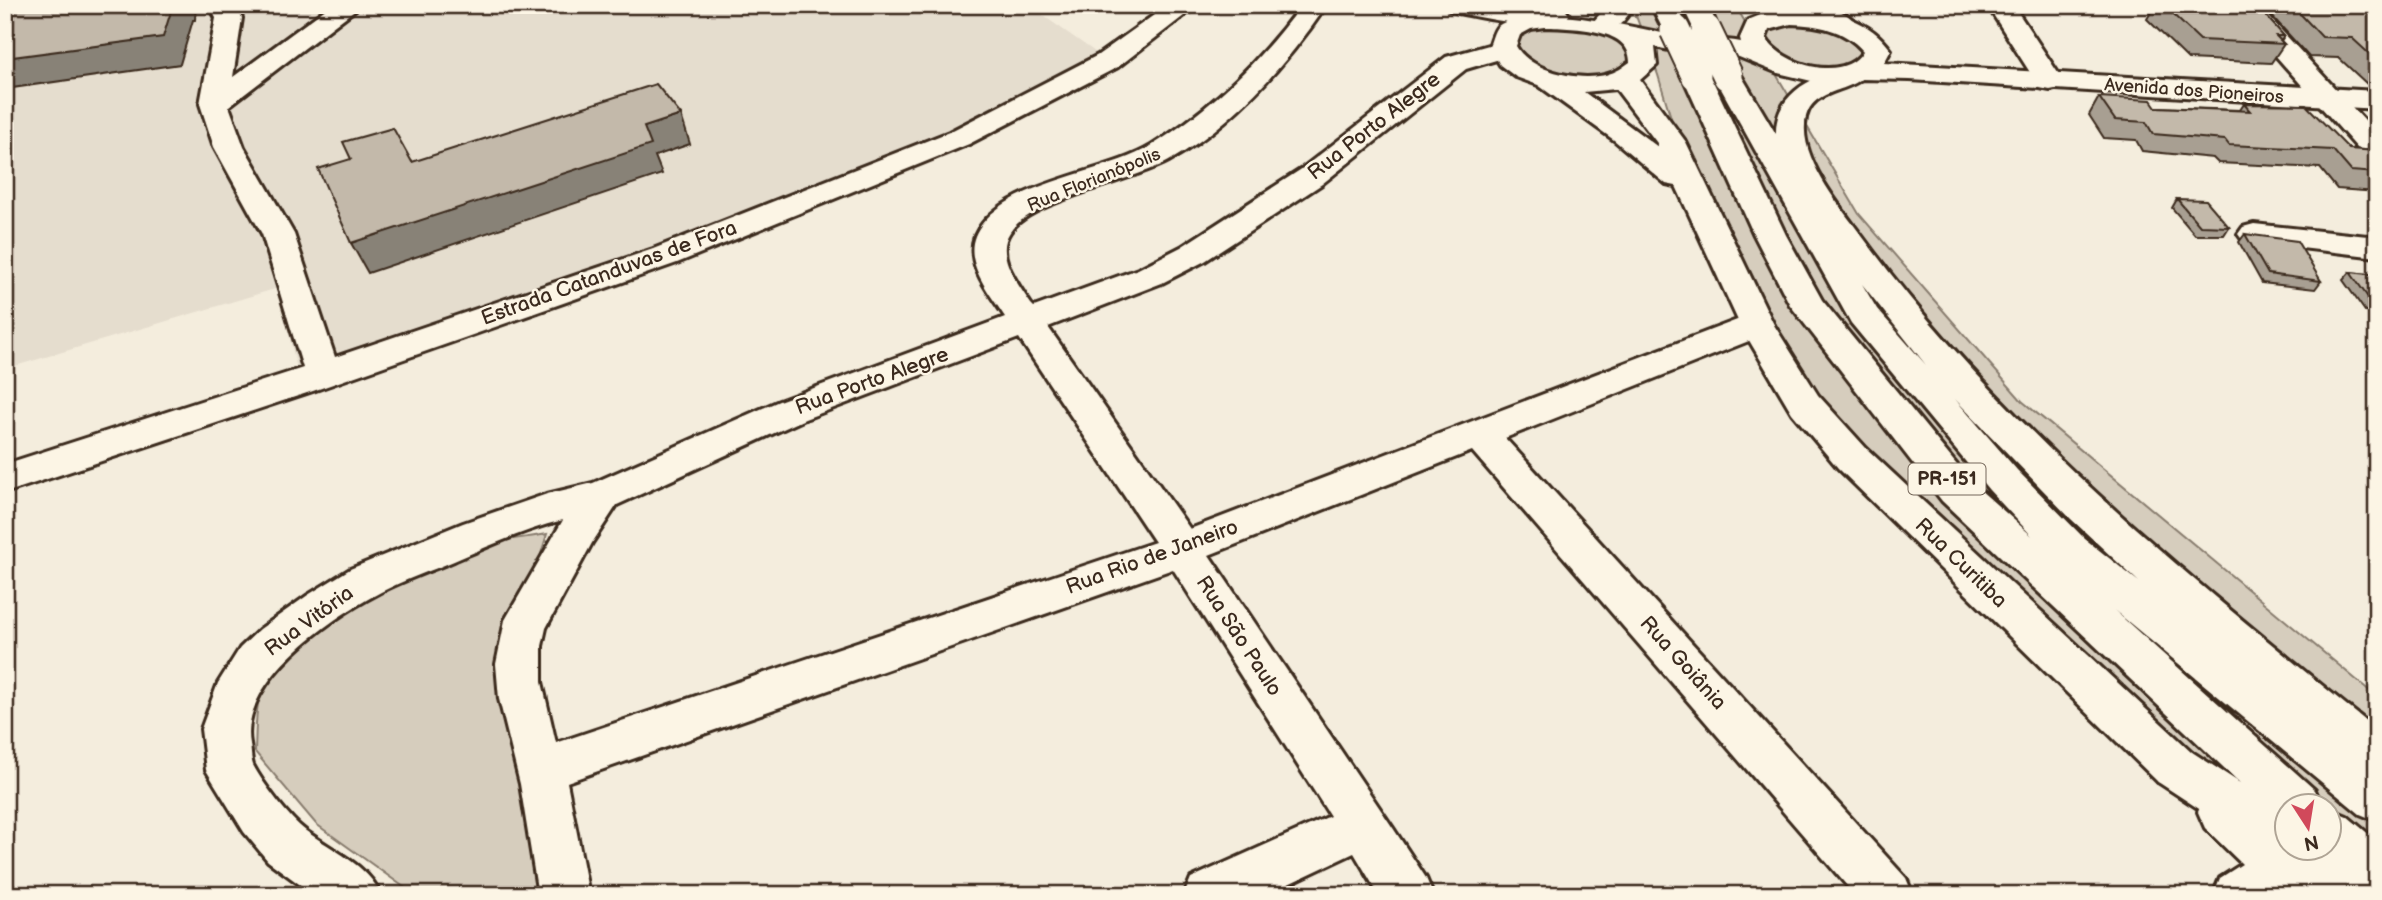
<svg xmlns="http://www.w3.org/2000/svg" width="2382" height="900" viewBox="0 0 2382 900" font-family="'Balsamiq Sans',sans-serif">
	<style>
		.built { fill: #e5ddce }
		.green { fill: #d6cdbd; stroke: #887c6e; stroke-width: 2; fill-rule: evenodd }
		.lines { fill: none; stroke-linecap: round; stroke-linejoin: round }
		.minor-casing { stroke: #3b2a1e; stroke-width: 6 }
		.major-casing { stroke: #3b2a1e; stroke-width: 6 }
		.highway-casing { stroke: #3b2a1e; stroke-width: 6 }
		.minor { fill: #fcf5e5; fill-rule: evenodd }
		.major { fill: #fcf5e5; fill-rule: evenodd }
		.highway { fill: #fcf5e5; fill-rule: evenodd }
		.highway-bridge-casing { stroke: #3b2a1e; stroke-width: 33; stroke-linecap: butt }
		.highway-bridge { stroke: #fcf5e5; stroke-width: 29 }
		.wall { fill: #a89f92; stroke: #3b2a1e; stroke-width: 2 }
		.shaded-wall { fill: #888277; stroke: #3b2a1e; stroke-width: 2 }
		.building { fill: #c3b9aa; stroke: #3b2a1e; stroke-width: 2 }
		.labels { text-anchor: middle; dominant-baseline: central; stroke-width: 5; stroke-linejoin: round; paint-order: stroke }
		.far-street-label { font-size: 18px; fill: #3b2a1e; stroke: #fcf5e5 }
		.shield { fill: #fcf5e5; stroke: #75675a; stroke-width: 2 }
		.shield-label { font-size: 19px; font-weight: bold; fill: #3b2a1e }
		.street-label { font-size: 21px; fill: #3b2a1e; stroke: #fcf5e5 }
	</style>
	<rect width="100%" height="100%" fill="#f4eddd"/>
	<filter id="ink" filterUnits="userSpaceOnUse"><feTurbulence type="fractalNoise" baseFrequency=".0143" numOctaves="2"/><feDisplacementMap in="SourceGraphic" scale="14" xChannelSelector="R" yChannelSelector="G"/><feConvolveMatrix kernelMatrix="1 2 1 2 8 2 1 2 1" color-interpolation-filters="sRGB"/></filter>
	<g filter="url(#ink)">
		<!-- built -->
		<path class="built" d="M5,5H1028L1108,61L959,138L300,382L278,288L5,369Z"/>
		<!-- green -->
		<path class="green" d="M1605,5H1735L1859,214L2022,401L2377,697V895H2309L1852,458L1693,190L1658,75L1636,16L1589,14ZM2288,806H2330V848H2288Z
			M1556,15L1586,18L1624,32L1634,73L1571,83L1512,56V30Z
			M1775,20L1857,32L1871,63L1830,74L1774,59L1760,27Z
			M547,534L526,604L541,895H415L316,824L255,752C256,730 255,702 264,682C289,623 424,566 483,546C503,539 526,538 547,534Z"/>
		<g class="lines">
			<!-- minor casing -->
			<g class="minor-casing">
				<path id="minor" d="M209,5H235L242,18L233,77L331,5H361L229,106L244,147L294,234L335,357L653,249L949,132L1098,55L1168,5H1198L1118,67L969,144L677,263L313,391L5,493V464L303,368L262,234L214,147L200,104L216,18Z
					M1301,5H1327C1285,66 1234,124 1169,161C1131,182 1031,200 1010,232C994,255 1019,285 1031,304L1034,307L1138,269L1181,247L1300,170L1446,57L1503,41L1513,43L1517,49L1513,55L1466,69L1322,184L1205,261L1162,283L1048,327L1190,529L1745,317L1757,314L1769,317L1774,325L1769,333L1505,438L1906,878L1913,895H1855L1472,451L1209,555L1393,828L1426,878L1433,895H1379L1354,853L1265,895H1184L1191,878L1330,816L1173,569L567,782L589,895H538L520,784L499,699L496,664L505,620L563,520C526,529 489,546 454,561C430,571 404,580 381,592C331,618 239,681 250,744C251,750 251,759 253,765C263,784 289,818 306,831C332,850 368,865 381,895H314L268,861L244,832L206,770L201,729L218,683L240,648L260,629L308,595L350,569L463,523L547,494L593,483L779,401L1005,317C991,295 964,264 975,236C998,182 1103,175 1151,146C1210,110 1260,61 1301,5ZM1019,338L1155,542L556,743L542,682V646L546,628L592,543L617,505L805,419Z
					M1445,5L1556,7L1565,9L1569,15L1565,21C1531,29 1492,19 1458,13L1449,10Z
					M1987,5H2013L2064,82L2060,88L2050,90L2040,88Z
					M2231,5H2258L2377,134V161L2366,158Z
					M2254,224L2377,237V257L2243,241L2238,234L2243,227Z
					M2222,790L2239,796L2288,841V848H2294L2327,878L2334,895H2213L2220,878L2242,864L2205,828L2198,812L2205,796Z"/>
			</g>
			<!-- major casing -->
			<g class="major-casing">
				<path id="major" d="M1803,8C1837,12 1870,20 1891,50L1884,63L2377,91V109L1910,80L1861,79L1824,84L1778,73L1739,57L1688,54L1655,47L1657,65L1640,80L1686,142L1774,325L1818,395L1866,448L2192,752L2199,767L2192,782L2175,788L2158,782L1838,468L1792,413L1740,325L1676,186L1666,184L1614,140L1538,85L1516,77L1500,65L1489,46C1492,40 1493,31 1498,26C1535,0 1638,29 1682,37C1702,40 1722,38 1741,42L1740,38L1748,20L1773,10ZM1791,24C1818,25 1844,29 1863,51C1845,83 1781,65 1766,38L1769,30ZM1544,27C1569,28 1631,27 1630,62C1625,65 1621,69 1616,71C1589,85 1531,73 1516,46L1520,35L1531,29ZM1616,89L1657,143L1658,147L1584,92Z"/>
			</g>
			<!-- highway casing -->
			<g class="highway-casing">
				<path id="highway" d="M1608,5H1634C1625,21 1617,33 1597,28L1593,22Z
					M1651,5H1677L1688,30L1684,36L1675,38L1666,36Z
					M1682,5H1708L1719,30L1715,36L1706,38L1697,36Z
					M1785,5C1807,5 1842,3 1856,24L1852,30C1832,35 1808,19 1789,10Z
					M1852,66L1862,68L1866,74C1851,95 1807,86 1805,125C1802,161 1841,208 1862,236C2004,430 2191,579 2377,730V821L2360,814L2114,610L2315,790L2322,806H2288V848H2330V809L2347,816L2377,841V895H2324L2279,864L2277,860L2158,782L2151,767L2158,752L2175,746L2192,752L2240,783L1942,501L1790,305L1754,235L1682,75L1686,69L1696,67L1706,69L1710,75L1786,235L1822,300L1970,481L2032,536L1989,490L1851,323L1714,76L1718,70L1728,68L1738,70L1776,134C1775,91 1816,75 1852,66ZM1862,284L1926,365L1877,309ZM1955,399L2071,519L2139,582L2084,538L2017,470Z"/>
			</g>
			<!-- minor -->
			<use href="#minor" class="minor"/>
			<!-- major -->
			<use href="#major" class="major"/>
			<!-- highway -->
			<use href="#highway" class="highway"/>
			<!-- highway-bridge casing -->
			<g class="highway-bridge-casing">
				<path id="highway-bridge" d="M1675,30L1696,75
					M1706,30L1728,76"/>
			</g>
			<!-- highway-bridge -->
			<use href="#highway-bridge" class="highway-bridge"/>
		</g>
		<!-- wall -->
		<path class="wall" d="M2155,5H2256L2284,36L2281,41L2284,44L2271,63L2188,59L2147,19Z
			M2262,5H2377V85L2367,84L2339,58L2309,57Z
			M2099,97L2156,107L2240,110L2244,104L2349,149L2377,151V192L2337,189L2320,168L2218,163L2213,158L2142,151L2136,140L2104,138L2089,115Z
			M2177,199L2229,227L2224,235H2195L2172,208Z
			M2245,234L2321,281L2315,289L2262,283L2239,242Z
			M2350,272L2377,275V312L2365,311L2343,280Z"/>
		<!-- shaded-wall -->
		<path class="shaded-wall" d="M173,5H196L195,20H193L180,64L5,89V58Z
			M681,115L690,144L655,156L662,174L368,273L351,243L644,127Z"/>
		<!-- building -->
		<path class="building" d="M5,5H173L163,37L5,58Z
			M2163,5H2256L2284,36H2276L2284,44L2200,40Z
			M2292,5H2377V61L2352,38L2322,37Z
			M656,84L681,115L644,127L651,145L351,243L318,169L351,159L343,142L393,128L412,162Z
			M2099,97L2151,100L2156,107L2250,111L2244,104L2306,105L2349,149L2377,151V173L2351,171L2333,150L2229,145L2225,140L2153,134L2146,122L2115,120Z
			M2177,199L2206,200L2229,227L2200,226Z
			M2245,234L2297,241L2321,281L2268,274Z
			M2350,272L2377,275V303H2372Z"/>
	</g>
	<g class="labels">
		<!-- far-street labels -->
		<g class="far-street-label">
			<text transform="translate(2194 91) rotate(4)">Avenida dos Pioneiros</text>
			<text transform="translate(1094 180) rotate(-22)">Rua Florianópolis</text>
		</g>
		<!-- shield labels -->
		<rect class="shield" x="1908.5" y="463.5" width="77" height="31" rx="5"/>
		<g class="shield-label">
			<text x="1947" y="479">PR-151</text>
		</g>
		<!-- street labels -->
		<g class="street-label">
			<text transform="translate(1374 126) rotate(-38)">Rua Porto Alegre</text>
			<text transform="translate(609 273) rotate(-20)">Estrada Catanduvas de Fora</text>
			<text transform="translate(872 381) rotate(-20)">Rua Porto Alegre</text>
			<text transform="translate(1152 557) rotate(-20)">Rua Rio de Janeiro</text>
			<text transform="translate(1961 563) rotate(44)">Rua Curitiba</text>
			<text transform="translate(309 621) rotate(-36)">Rua Vitória</text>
			<text transform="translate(1239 636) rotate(57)">Rua São Paulo</text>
			<text transform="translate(1683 663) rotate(48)">Rua Goiânia</text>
		</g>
	</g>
	<!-- margin -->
	<rect width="2382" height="900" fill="none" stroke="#fcf5e5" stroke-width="28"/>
	<rect x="14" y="14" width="2354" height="872" fill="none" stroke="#3b2a1e" stroke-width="2.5" filter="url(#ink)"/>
	<!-- north arrow -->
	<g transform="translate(2308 827) rotate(168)"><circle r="33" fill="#fcf5e5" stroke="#afa495" stroke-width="2"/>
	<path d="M0-5L12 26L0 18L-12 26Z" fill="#d1495b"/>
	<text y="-10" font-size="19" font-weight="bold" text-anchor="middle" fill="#3b2a1e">N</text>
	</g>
</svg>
